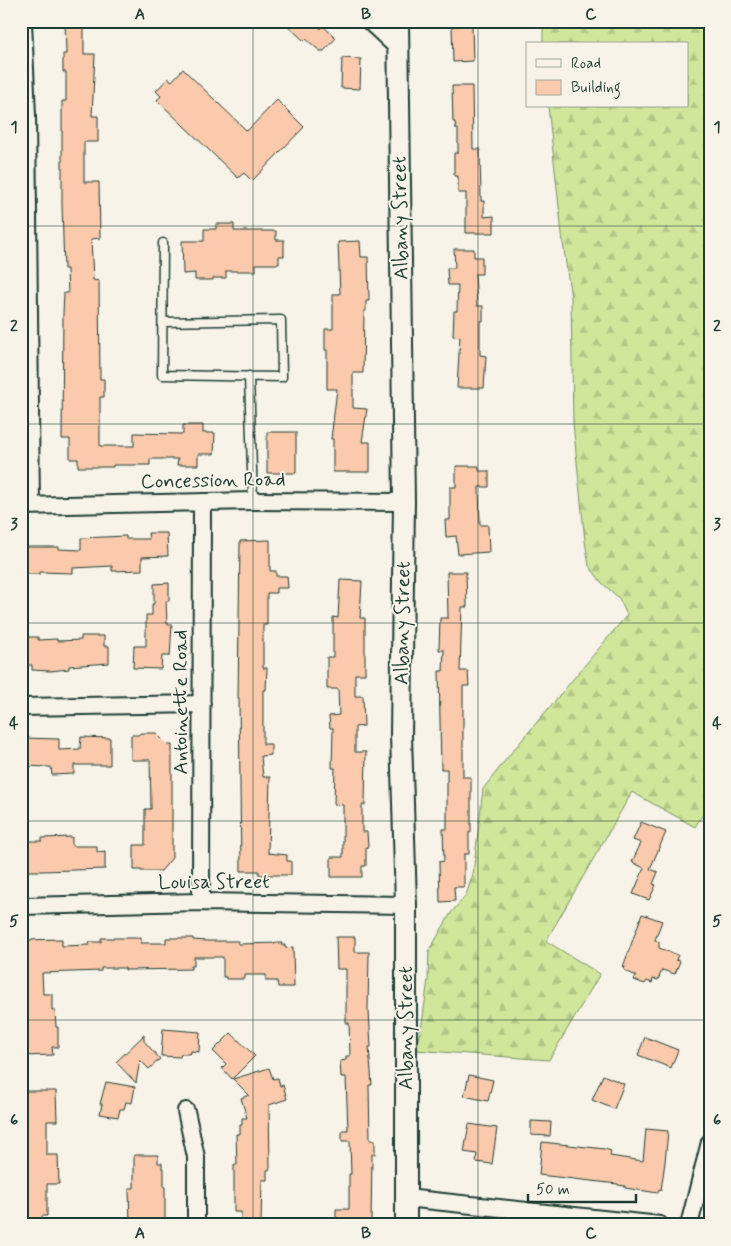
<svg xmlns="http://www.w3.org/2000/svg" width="731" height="1246" viewBox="0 0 731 1246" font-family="Mynerve,sans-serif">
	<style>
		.forest { fill: url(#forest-firs); stroke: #789268 }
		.building { fill: #fbc9ab; stroke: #1f3d34 }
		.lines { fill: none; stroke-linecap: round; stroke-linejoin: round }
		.service-casing { stroke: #1f3d34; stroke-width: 11 }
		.minor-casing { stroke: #1f3d34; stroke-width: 20 }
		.tertiary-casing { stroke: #1f3d34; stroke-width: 24 }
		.service { stroke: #f7f3e8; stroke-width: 8 }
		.minor { stroke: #f7f3e8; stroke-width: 16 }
		.tertiary { stroke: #f7f3e8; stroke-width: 20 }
		.grid { fill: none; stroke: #1f3d34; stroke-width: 1; stroke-opacity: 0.55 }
		.labels { text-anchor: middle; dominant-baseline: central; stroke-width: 4; stroke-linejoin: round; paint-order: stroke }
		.street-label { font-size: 20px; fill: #1f3d34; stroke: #f7f3e8 }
		.neatline { fill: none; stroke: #1f3d34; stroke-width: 2 }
		.grid-label { font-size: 16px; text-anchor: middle; font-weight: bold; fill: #1f3d34 }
	</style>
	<defs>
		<pattern id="forest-firs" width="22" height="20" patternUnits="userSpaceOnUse" patternTransform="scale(1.25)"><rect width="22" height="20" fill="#d0e69b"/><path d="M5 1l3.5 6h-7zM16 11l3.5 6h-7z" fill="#b2c686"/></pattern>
	</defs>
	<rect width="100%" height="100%" fill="#f7f3e8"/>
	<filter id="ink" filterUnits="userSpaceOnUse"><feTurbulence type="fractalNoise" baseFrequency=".02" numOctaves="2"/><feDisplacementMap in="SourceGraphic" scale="10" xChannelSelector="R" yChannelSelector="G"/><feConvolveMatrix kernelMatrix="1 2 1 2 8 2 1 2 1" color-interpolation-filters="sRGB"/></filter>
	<g filter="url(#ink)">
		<!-- forest -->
		<path class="forest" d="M543,21H710V803L695,827L632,792L546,941L600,974L549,1060L415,1050L422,1024L428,979L429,951L451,913L466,895L473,874L483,789L511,753L627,615L619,598L602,583L589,566L585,541L573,423L571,298L563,243L548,106H687V44H543Z"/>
		<!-- building -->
		<path class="building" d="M65,21H84V54H95L92,116H98V142H84V182H99L100,238L91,239L93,280L99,281L100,379H104V397H100V446H134V433L183,434V425H203V433H215L214,454H198V465H177L178,459H150V465H113V467H78V459H70V439H62L63,313L64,293H68L67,269H64L62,205V101H66V72H63V54H66Z
			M283,21H313L321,29L323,26L336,38L324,51H320L306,39L304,41Z
			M472,25L473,61L453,62L452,26Z
			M342,58L361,59L360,89L341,88Z
			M183,69L247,131L277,100L304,127L252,181L244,173L238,178L157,100L161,96L156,91L168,78L172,81Z
			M452,86H472L473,149H480L481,201H484V217L494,216V233H466V193H458V176H454V153H458V129H456L455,122H453Z
			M216,224H234V231H276V240H284V256H279V264H256V271H226V278H213V280H195V273L183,274L182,241H204V229H216Z
			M360,241L361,257H368L369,301H366V311H364L363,373H353V408L367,409L362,442H370V472H333V439H331L337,389H327V350H325V329H333V294H340L338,242Z
			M454,249H474V257H482V274H475L477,306H483V321H480V355L486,356L484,388H457L460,337L453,336L454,311H457L458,285H448L447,268H455Z
			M267,432H296V473H267Z
			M456,466H479V471H489V487H479L480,525H488L489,552L458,554L456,536L446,537L445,520H450V487H456Z
			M148,533H167L168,556L142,557V570L112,571V566L73,568V573L40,572V574H21V547H59V549L81,550V538L126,536V539H149Z
			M270,540V571H276V576H287L288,588H276V593H267V625H263V668H267L266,690H263V744H271V755L261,756L263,777H270L268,853L287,855V861H291V875H259V871H241L239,698H238L240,541Z
			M447,572H466L467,607H462L460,671H468L469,686H463V777H471V832H469V854H464V887H454L455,901L440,902L439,862L444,861L443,829H447V769H441L439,671H443L444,650H439L440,618H448Z
			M340,580L362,581L360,618H365V674H355V696H363L364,726L355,727V752H366L365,805H362V832H367L368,847H366V866H362V877H331V857H343V805L334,804L335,768H332L333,728H330L329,716L339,715L338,689H327V657H333V617L338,618Z
			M169,583V601H166L167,624H172L170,656H162L161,669L133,668L134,646H146V615H152V604H154V584Z
			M81,636H104V646H109V663L69,666V669L50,671L32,670V665H21V637H38V640L57,639V641L81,640Z
			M141,733H156L168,745H172V858L161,871H141V870H134V845H145V809H151L150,760H131V735H138Z
			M81,737L110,738V765H74V774L52,775L51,767L22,766L21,738L59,739V750L80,749Z
			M641,822L666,832L650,869L658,872L653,884L656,885L649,900L633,894L644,868L632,862L641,843L633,840Z
			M72,837V846H97V852L105,851V869L42,871H25V868H21V841H42V838Z
			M642,914L662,921L655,940L659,942V948L678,955L676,960L680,961L675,974L662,970L658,980L653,979L652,983L647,981L645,984L634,980L636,976L624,970L625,967H623Z
			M336,937H355V952H369L368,1011H369L371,1047H369L372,1085H369L370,1140H375V1154H372L371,1225H336V1209H349V1174H351L350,1141H342V1130H348L346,1077H341L340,1061L346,1060V1056H350L349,1023H346V969H337Z
			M101,938H141V943H166V938H193V940L207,941H238V944L282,943L281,945H285V948L293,947L294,987H278L277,981H266V975H245V979H226V977H223V957H194V966H191V969L125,970V968H101V971L42,973L43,994H52V1010H55L56,1027H58V1047H52L53,1055L21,1056V1041H23L21,945H25V940L62,939V946L89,945L90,942H101Z
			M163,1029L200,1032L199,1052L191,1051V1053L188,1054H181L180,1057L161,1056Z
			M231,1033L255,1056L232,1079L222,1068L226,1064L213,1051Z
			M144,1035V1041L160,1059L149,1069L140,1060L136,1083L116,1062Z
			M645,1037L678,1050L671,1068L638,1055Z
			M269,1068L273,1079L278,1078L280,1086L283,1085L287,1099L269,1105L270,1167L269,1170H267V1180H262L261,1225H241V1212H234V1165H237L236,1134H240V1125H242V1118H247L241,1098L249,1095L233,1079Z
			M469,1075L493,1080L488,1101L464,1096Z
			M603,1075L624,1084L614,1109L592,1100Z
			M106,1082L135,1087L132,1103L126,1102L124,1109H120L118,1117L100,1114L102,1104H100Z
			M21,1091H56L57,1121H47V1155H58L59,1184H47V1216H42V1225H21V1136H23V1106H21Z
			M531,1121L551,1122L550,1136L531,1135Z
			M469,1124L497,1128L492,1164L476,1162L477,1154L464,1152Z
			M646,1129L668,1131L665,1162L661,1190L659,1189L658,1193L625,1188V1186L618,1185V1184L539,1175L542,1142L605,1149L611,1151L610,1156L643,1161Z
			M134,1155H158V1163H162V1169H164V1187H165V1225H130L129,1188H134Z"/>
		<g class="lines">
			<!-- service casing -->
			<g class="service-casing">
				<path id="service" d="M163,243L162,375L282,377L281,320L163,322
					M249,376L253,501"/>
			</g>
			<!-- minor casing -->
			<g class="minor-casing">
				<path id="minor" d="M23,21L27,116L31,506
					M369,21L399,49
					M21,506L253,501L404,502
					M21,707L202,704
					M201,902L202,502
					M21,906L201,902L406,905
					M186,1111L196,1157V1225
					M406,1198L660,1225
					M689,1225L710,1142"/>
			</g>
			<!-- tertiary casing -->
			<g class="tertiary-casing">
				<path id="tertiary" d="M398,21L404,502L401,735L406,905V1225"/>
			</g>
			<!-- service -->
			<use href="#service" class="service"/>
			<!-- minor -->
			<use href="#minor" class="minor"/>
			<!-- tertiary -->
			<use href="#tertiary" class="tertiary"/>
		</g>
	</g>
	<!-- grid -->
	<path class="grid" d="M253,21V1225M478,21V1225M21,226H710M21,424H710M21,623H710M21,821H710M21,1020H710"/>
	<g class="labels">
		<!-- street labels -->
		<g class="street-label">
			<text transform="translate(401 218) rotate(-91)">Albany Street</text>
			<text transform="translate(213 481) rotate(-1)">Concession Road</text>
			<text transform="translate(403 623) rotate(-89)">Albany Street</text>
			<text transform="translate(181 702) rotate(-90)">Antoinette Road</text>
			<text x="214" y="882">Louisa Street</text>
			<text transform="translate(406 1028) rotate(-90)">Albany Street</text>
		</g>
	</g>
	<!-- margin -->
	<rect width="731" height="1246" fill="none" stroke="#f7f3e8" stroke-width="55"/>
	<!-- legend -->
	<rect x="526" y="42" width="162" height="65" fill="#f7f3e8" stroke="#a1aaa0"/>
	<rect x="536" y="59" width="25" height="8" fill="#f7f3e8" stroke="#a1aaa0"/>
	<text x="571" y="68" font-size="15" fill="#1f3d34">Road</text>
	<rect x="536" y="80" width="25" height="15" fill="#fbc9ab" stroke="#a1aaa0"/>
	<text x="571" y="92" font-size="15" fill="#1f3d34">Building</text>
	<!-- scale -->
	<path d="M528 1194v8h108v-8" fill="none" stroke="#1f3d34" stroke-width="2.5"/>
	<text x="536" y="1194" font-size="15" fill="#1f3d34" stroke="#f7f3e8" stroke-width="4" paint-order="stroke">50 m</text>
	<rect x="28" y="28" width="676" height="1190" class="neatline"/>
	<g class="grid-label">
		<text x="140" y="19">A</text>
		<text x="366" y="19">B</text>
		<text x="591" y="19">C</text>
		<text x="14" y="132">1</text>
		<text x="717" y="132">1</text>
		<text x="14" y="331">2</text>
		<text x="717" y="331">2</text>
		<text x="14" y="529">3</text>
		<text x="717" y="529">3</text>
		<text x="14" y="728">4</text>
		<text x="717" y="728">4</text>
		<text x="14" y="926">5</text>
		<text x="717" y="926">5</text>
		<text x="14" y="1125">6</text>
		<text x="717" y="1125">6</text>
		<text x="140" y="1238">A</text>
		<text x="366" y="1238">B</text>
		<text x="591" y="1238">C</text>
	</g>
</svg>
